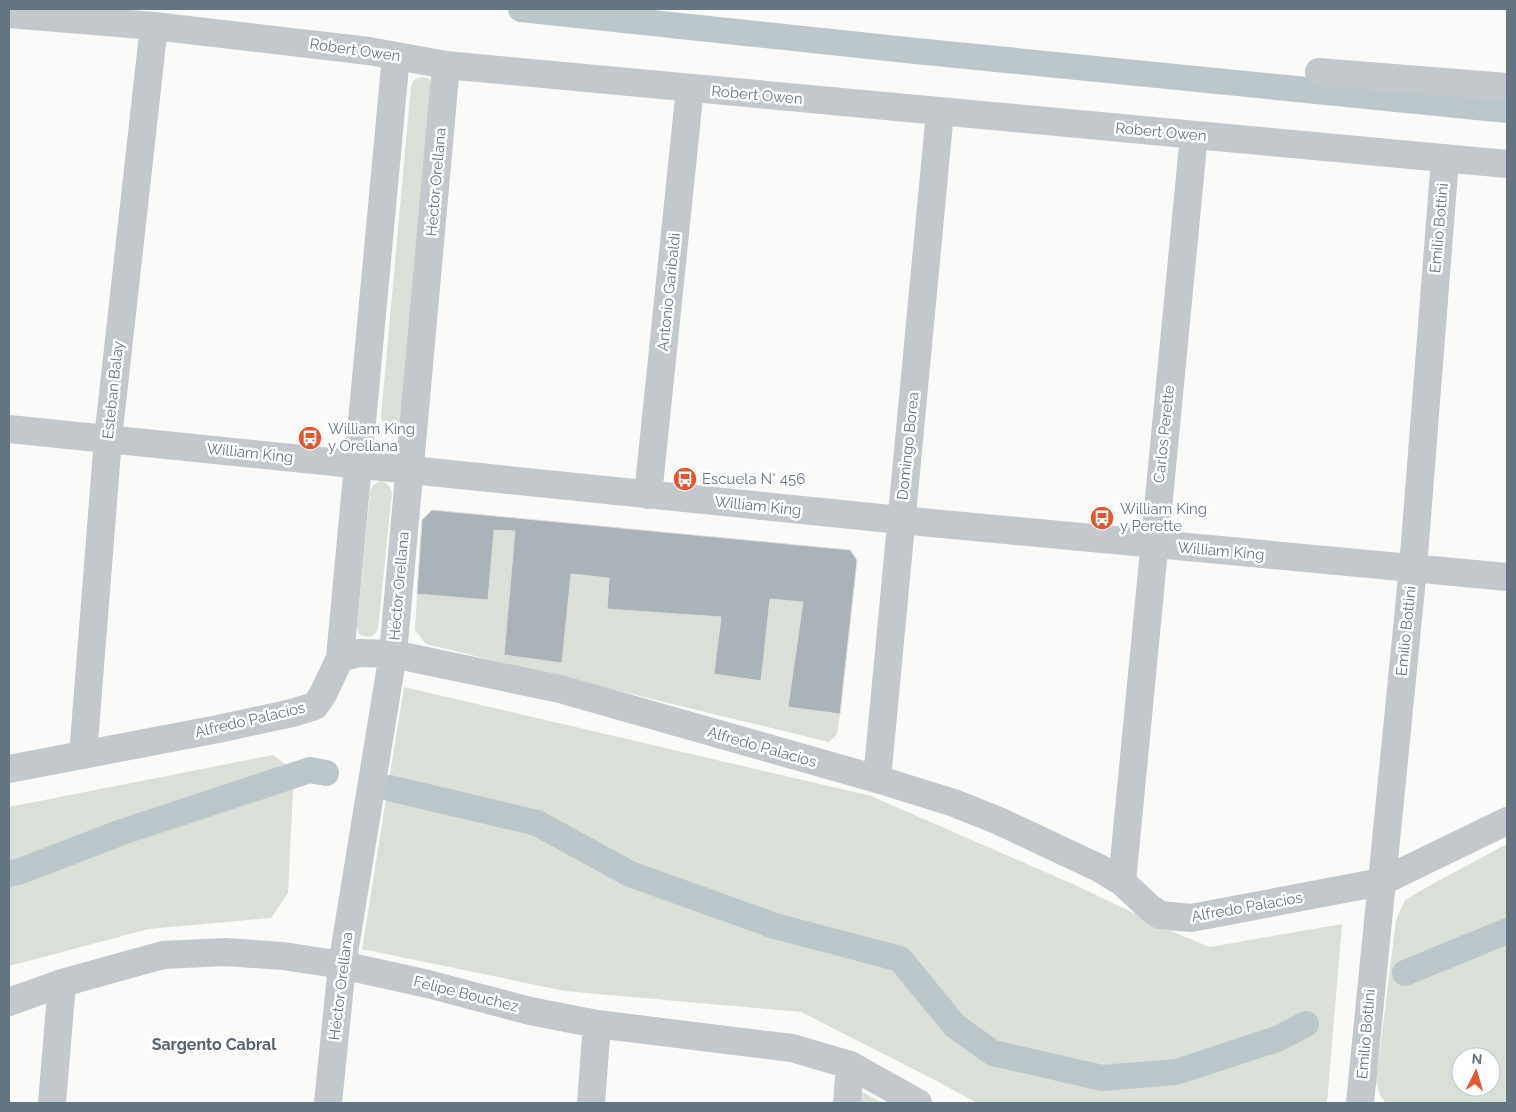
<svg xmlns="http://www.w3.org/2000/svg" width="1516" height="1112" viewBox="0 0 1516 1112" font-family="Raleway,sans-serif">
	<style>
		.green { fill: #dadfd7; fill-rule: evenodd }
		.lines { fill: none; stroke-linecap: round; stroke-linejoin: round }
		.canal { stroke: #bbc7cb; stroke-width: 26 }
		.building { fill: #aab3b9; stroke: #dcdcda }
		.minor { stroke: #c3c8cc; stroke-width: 28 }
		.labels { text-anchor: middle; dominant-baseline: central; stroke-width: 5; stroke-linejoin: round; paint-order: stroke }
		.street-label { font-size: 15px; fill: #657683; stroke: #fff }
		.poi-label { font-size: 15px; fill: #657683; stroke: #fff; text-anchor: start }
		.neighbourhood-label { font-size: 16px; font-weight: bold; fill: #57646e; stroke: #fff }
	</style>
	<rect width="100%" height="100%" fill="#fafaf8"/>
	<!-- green -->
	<path class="green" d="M422,77L428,78L432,83L402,419C397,428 392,429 383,424L381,417L411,86C413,80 416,78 422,77Z
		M382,481C388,484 391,487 392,493L378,629C374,638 367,638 359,634L357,627L370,492C373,485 375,483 382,481Z
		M494,530L515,531L505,655L562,663L571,574L609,578L607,609L721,617L715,674L760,681L770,599L803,602L788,707L840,714L837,734L829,742L426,644L415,630L417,594L488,600Z
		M404,687L871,796L1075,885L1180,935L1210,947L1342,924L1327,1103H977L933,1079L801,1012L565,991L362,949Z
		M273,755L294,770L288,893L271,918L149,929L9,966V807Z
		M1507,844V1103H1386L1380,1095L1376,1081L1396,920L1405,900L1438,881ZM1461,1057H1491V1087H1461Z
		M858,1090L883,1103H857Z"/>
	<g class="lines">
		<!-- canal -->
		<path class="canal" d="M521,9L916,51L1507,110
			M389,788L537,823L630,874L775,926L900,959L955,1026L993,1053L1102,1078L1176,1072L1277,1039L1306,1024
			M9,874L18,872L122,832L310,770L326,773
			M1405,973L1507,931"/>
	</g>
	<!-- building -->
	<path class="building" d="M432,510L850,550L857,560L840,714L788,707L803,602L770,599L761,681L714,674L721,617L607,609L609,578L571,574L562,663L504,655L515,531L494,530L488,600L417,594L422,520Z"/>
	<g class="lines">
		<!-- minor -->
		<path class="minor" d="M9,14L154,26L369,51L446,65L1507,164
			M1319,72L1507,87
			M9,429L900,520L1507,577
			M648,495L690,88
			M340,658L396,56
			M83,755L108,439L154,26
			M9,769L218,729L292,713L315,706L323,694L340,658L359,653L393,654L560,689L877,779L954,803L999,821L1099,868L1122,882L1150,908L1160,915L1191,918L1381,882L1507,821
			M877,779L940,112
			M1122,882L1194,135
			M9,1002L62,983L163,955L225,952L283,956L342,965L428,984L530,1011L597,1024L792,1048L850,1065L918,1103
			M52,1103L62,983
			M328,1103L342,965L393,654L446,65
			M591,1103L597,1024
			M847,1103L850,1065
			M1360,1103L1413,568L1445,159"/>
	</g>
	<!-- icons -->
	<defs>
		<g id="bus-disc" transform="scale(1.25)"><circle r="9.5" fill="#e4572e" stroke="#fff"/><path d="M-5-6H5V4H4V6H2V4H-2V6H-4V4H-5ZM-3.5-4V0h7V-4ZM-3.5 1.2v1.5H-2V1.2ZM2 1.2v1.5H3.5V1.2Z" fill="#fff"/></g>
	</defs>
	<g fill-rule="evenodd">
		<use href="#bus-disc" x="310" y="438"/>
		<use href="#bus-disc" x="685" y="479"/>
		<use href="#bus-disc" x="1102" y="518"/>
	</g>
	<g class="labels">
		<!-- street labels -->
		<g class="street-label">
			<text transform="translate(355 50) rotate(8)">Robert Owen</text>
			<text transform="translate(757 95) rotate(5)">Robert Owen</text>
			<text transform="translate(1161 132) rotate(5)">Robert Owen</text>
			<text transform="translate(436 182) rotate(-85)">Héctor Orellana</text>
			<text transform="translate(1439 228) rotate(-85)">Emilio Bottini</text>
			<text transform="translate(669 292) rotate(-84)">Antonio Garibaldi</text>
			<text transform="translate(113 390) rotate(-84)">Esteban Balay</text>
			<text transform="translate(1164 434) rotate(-84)">Carlos Perette</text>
			<text transform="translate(908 446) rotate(-84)">Domingo Borea</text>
			<text transform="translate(250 453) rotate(6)">William King</text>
			<text transform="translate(758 506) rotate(6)">William King</text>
			<text transform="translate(1221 551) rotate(5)">William King</text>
			<text transform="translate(399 586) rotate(-85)">Héctor Orellana</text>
			<text transform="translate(1406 631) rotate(-84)">Emilio Bottini</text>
			<text transform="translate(250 720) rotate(-13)">Alfredo Palacios</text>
			<text transform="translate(762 747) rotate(16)">Alfredo Palacios</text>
			<text transform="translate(1247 907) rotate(-10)">Alfredo Palacios</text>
			<text transform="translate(341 986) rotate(-83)">Héctor Orellana</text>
			<text transform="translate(466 994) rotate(14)">Felipe Bouchez</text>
			<text transform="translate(1366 1034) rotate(-85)">Emilio Bottini</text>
		</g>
		<!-- poi labels -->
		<g class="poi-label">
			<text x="328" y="429">William King<tspan x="328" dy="17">y Orellana</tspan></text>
			<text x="702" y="479">Escuela N° 456</text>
			<text x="1120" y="509">William King<tspan x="1120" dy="17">y Perette</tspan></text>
		</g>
		<!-- neighbourhood labels -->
		<g class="neighbourhood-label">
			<text x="214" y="1044">Sargento Cabral</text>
		</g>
	</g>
	<!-- border -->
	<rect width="1516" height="1112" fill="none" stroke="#657683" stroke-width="20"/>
	<!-- north arrow -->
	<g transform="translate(1476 1072) rotate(5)"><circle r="24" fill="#ffffff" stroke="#c1c8cd"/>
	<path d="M0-4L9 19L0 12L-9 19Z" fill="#e4572e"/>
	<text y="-8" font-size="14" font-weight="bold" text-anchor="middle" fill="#657683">N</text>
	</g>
</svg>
